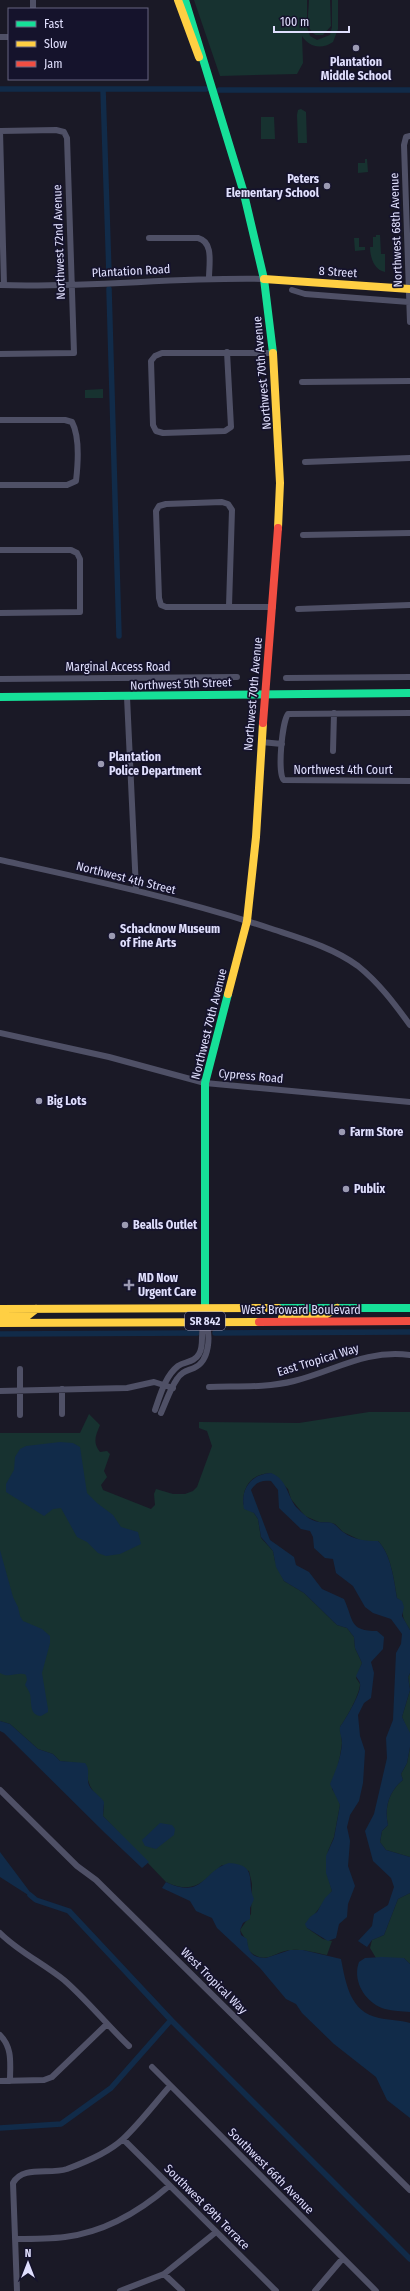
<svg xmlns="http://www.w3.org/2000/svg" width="410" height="2291" viewBox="0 0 410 2291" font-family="'Fira Sans Condensed',sans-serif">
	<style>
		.green { fill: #173230 }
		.water { fill: #112b49 }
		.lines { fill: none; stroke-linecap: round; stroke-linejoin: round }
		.canal { stroke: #112b49; stroke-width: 5.5 }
		.street { stroke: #4f5066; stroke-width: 6 }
		.fast { stroke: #16e098; stroke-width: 8 }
		.slow { stroke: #ffcf43; stroke-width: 8 }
		.jam { stroke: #f24e42; stroke-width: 8 }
		.poi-dot { fill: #9b9ab2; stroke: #15132c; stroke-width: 1.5 }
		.labels { text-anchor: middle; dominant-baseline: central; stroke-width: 3.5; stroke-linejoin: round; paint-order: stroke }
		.shield { fill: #15132c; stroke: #a3a2be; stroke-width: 1 }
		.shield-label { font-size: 11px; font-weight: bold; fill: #e0dffd }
		.poi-label { font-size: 12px; font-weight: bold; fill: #e0dffd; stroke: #15132c; text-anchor: start }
		.street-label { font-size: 12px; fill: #e0dffd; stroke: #15132c }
	</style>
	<rect width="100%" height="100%" fill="#1a1926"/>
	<!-- green -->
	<path class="green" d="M194,0H307V27L310,36L317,40L330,35L332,27V0H338V29L333,42C321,50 309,47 302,36L303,63L297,74L220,76Z
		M309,0H330L331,26L323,35H316C304,29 309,12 309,0Z
		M301,109L306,112L307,143H298L297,115L298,110Z
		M261,117H274L275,139H261Z
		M365,159H367L368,172L358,173V163H365Z
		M376,235H380L381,254H385V272C374,270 370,257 370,247H373V237H376Z
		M354,238H359V247H365V250L355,251Z
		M103,389V398H85V390Z
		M369,1412H410V1630C408,1626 403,1620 403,1615C402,1607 405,1604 397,1598C394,1580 391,1554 378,1541H362L343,1532L335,1524L327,1522H319L305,1516L291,1499L288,1489L271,1473C252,1474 243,1485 243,1504L254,1513L258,1519L261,1538L273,1551L275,1561L284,1581L304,1593L337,1625L347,1628L354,1637L355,1648L362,1663L356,1678L360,1684C360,1694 346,1719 340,1727L342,1743L340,1756L336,1774L332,1781V1789L337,1796L340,1805L334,1837L328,1851L326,1870L332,1891L314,1915L307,1928L323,1939L332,1941L327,1955C315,1953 304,1949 292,1950C272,1951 267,1967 248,1950L247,1942L240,1930L251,1914L252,1884L249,1871L222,1865C202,1882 194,1895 166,1882L103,1816L104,1805C99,1798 91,1790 89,1783C86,1776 88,1771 85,1764L60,1761L53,1754L38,1749L10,1724L0,1721V1433H80L89,1414L100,1425C96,1435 92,1442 100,1452L107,1451L110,1454L104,1471L107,1477L101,1485L103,1490L151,1509L155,1505L154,1494L156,1489L173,1494H185L193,1491L197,1487L212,1446L207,1431L199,1428V1422L299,1423Z
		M410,1673V1735L402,1717L410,1690L408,1677Z
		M410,1747V1857L386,1850L380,1842L382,1831L388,1825C384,1808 389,1791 403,1780L401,1774L407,1763Z
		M410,1893V1964L404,1958H376L370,1948L372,1940L384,1935L398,1899Z"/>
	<!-- water -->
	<path class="water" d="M60,1442L73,1443L80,1447L87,1493L97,1503L113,1515L121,1527L138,1532L141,1544L120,1554L106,1556L98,1553L87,1542L77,1537L61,1508L53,1509L44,1516L6,1492V1484L14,1470L15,1457L20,1449L26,1446Z
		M271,1473C287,1479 287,1495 296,1507C302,1513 310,1521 319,1522C324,1523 328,1521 334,1524C337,1526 340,1530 343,1532C354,1540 365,1541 378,1541C391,1554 394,1580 397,1598L402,1601L404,1607L402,1616L410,1630V1673L408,1677L410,1690L402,1717L410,1733V1747L407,1763L401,1774L403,1780C389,1791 384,1808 388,1825L382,1831L380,1842L386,1850L410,1857V1893L398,1899L384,1935L372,1940L367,1947L358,1941L372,1926L374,1914L388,1905L394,1887L391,1878L373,1861L365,1831L374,1814L387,1758L386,1738L393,1720L396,1653L401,1644L402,1634L391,1619L373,1613L365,1607L353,1586L336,1573L333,1559L325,1558L314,1548L313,1537L310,1531L301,1529L279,1508L278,1490L271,1481C262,1480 256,1482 251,1490L270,1540L294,1557L296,1565L309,1572L322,1589L344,1599C354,1621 349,1631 377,1631L384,1637L383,1649L371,1662L374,1673L371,1698L364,1703L358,1715L360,1736L365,1751L363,1783L359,1801L350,1815L347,1827L350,1841L348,1866L355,1886L348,1904L347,1917L339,1924L336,1938L328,1941L307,1928L305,1924L310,1917L317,1912L325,1898L332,1891L326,1873V1856L334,1838L340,1805L330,1784C336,1770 341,1758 342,1743C342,1737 339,1733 340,1727C345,1720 362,1692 360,1684C360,1681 357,1679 356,1676L362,1663L355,1648L354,1637L347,1628L337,1625L304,1593L284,1581L276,1567L273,1551L261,1537L258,1519L254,1513L244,1509C240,1489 251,1474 271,1473Z
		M0,1550L13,1597L18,1607L20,1616L23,1621L42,1629L50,1636V1643L42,1673L48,1709V1712L41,1716C29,1715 32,1703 30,1694C29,1691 27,1688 25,1685L27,1680L26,1675C18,1671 9,1679 0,1673Z
		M0,1721L10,1724L38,1749L53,1754L60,1761L85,1763C91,1770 86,1777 89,1785C92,1792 100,1795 104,1802L103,1816L149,1862L142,1868L105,1833L4,1733L0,1731Z
		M160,1823L172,1825L175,1829L174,1835L156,1849L145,1846L142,1840Z
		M0,1852L36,1900L0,1877Z
		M229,1863C259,1865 246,1882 254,1899L250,1908V1919L243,1923L240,1930L241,1935L247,1939C248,1951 251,1958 266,1958L290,1950H303L341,1959C346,1984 350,2012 379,2018C389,2020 400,2020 410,2023V2118L387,2100L376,2077L334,2044L302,2013L296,2004L286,1999L260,1968L217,1928L212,1918L196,1911L190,1901L162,1888L166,1882C204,1900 202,1871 229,1863Z
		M382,1957L404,1958L410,1964V2012C402,2011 393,2011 385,2009C365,2003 352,1981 359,1962L365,1958Z"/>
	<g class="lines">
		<!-- canal -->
		<path class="canal" d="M0,89H206
			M103,89L109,274
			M219,90H410
			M109,289L119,636
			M215,1333L410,1332
			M0,1334L197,1333
			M30,1895L36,1900L69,1911L171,2020L410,2259
			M0,2128L61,2124L111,2088L171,2020"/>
		<!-- street -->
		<path class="street" d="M33,0V9
			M0,37H9
			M0,131L56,130L64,132L67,138L74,353L0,354
			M0,131L4,285
			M410,136L406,137L404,145L410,322
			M149,238H198C214,242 209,264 209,278
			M0,285C88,288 176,277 264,279
			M292,290L305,294L409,302
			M227,352L231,427L225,431L163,433L156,431L153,425L151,361L155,356L162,353H273
			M302,382L410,381
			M0,420H65L72,422C80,437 78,464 76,481L67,485H0
			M305,462L410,458
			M303,535L410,533
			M0,550H71L77,553L80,559V612L0,613
			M229,606L232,510L228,504L222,502L166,504L159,506L156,511L159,598L161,605L166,607H273
			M298,609L410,605
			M286,678L410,677
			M0,679L237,677
			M127,697L136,889
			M410,713L288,714C282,722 277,775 284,780L410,781
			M261,742L282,744
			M333,751L334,713
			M0,860C91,880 181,899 269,928C299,938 332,947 358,966C379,983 394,1003 410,1025
			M0,1033L109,1057L205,1083L410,1102
			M20,1369V1415
			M209,1387C237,1386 266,1388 294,1381C334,1371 366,1349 410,1355
			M62,1389V1414
			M0,1391L127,1388L154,1382L173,1388
			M155,1410C160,1396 165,1376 178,1366C185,1361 194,1363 199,1354C205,1344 199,1332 205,1321
			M161,1413C166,1402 170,1389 177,1379C182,1371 187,1371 194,1368C210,1361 211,1335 205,1321
			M0,1790L77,1866L96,1880L410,2190
			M0,1933C19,1952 43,1963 64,1980C87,2000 107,2025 129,2046
			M0,2035C13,2048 10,2064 10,2081
			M152,2067L376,2291
			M0,2081L44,2080L52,2077L107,2024
			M123,2139L276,2291
			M15,2239C31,2239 49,2239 65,2237C105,2232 139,2212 169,2186
			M164,2274L182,2291
			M17,2291L13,2183C23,2165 49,2175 67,2169C86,2162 108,2153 123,2139C140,2123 155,2103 170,2086
			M120,2291L164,2274L216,2232
			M315,2291L343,2258"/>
		<!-- fast -->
		<path class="fast" d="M185,0L243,190L264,279L273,353
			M0,697L410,693
			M278,1308H410
			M205,1321V1083L228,994"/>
		<!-- slow -->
		<path class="slow" d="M178,0L199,57
			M264,279L410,289
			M273,353L280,483L278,528
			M228,994L247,921L256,837L263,723
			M0,1309L278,1308
			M0,1316H27L36,1309
			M282,1318L325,1315L337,1308
			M0,1323L259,1322"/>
		<!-- jam -->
		<path class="jam" d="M263,723L278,528
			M259,1322L410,1321"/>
	</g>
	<!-- markers -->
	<g class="poi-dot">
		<circle cx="356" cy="48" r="4"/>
		<circle cx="327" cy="186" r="4"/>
		<circle cx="101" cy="764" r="4"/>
		<circle cx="112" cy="936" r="4"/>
		<circle cx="39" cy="1101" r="4"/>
		<circle cx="342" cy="1132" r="4"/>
		<circle cx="346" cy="1189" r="4"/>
		<circle cx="125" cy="1225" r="4"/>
		<path d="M127 1279h4v4h4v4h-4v4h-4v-4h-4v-4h4z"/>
	</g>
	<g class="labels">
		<!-- shield labels -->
		<rect class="shield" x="185" y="1312" width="40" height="18" rx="3"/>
		<g class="shield-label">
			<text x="205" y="1321">SR 842</text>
		</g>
		<!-- poi labels -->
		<g class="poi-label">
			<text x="356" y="62" text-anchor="middle">Plantation<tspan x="356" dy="14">Middle School</tspan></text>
			<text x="319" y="179" text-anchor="end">Peters<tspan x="319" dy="14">Elementary School</tspan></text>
			<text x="109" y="757">Plantation<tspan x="109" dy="14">Police Department</tspan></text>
			<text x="120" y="929">Schacknow Museum<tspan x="120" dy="14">of Fine Arts</tspan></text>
			<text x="47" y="1101">Big Lots</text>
			<text x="350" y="1132">Farm Store</text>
			<text x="354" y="1189">Publix</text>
			<text x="133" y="1225">Bealls Outlet</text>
			<text x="138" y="1278">MD Now<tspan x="138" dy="14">Urgent Care</tspan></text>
		</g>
		<!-- street labels -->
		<g class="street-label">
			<text transform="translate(396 230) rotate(-92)">Northwest 68th Avenue</text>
			<text transform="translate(59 242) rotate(-92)">Northwest 72nd Avenue</text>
			<text transform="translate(131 271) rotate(-3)">Plantation Road</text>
			<text transform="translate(338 272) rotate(4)">8 Street</text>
			<text transform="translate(262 373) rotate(-95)">Northwest 70th Avenue</text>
			<text x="118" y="667">Marginal Access Road</text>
			<text transform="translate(181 684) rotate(-2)">Northwest 5th Street</text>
			<text transform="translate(253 694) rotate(-85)">Northwest 70th Avenue</text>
			<text x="343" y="770">Northwest 4th Court</text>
			<text transform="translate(126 878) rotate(14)">Northwest 4th Street</text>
			<text transform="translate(209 1024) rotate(-76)">Northwest 70th Avenue</text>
			<text transform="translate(251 1076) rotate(5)">Cypress Road</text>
			<text x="301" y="1310">West Broward Boulevard</text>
			<text transform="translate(318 1360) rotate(-17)">East Tropical Way</text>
			<text transform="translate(214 1981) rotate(45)">West Tropical Way</text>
			<text transform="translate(271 2171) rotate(45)">Southwest 66th Avenue</text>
			<text transform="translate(207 2207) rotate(45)">Southwest 69th Terrace</text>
		</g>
	</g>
	<!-- legend -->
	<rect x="8" y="8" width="140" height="72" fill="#15132c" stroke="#666580"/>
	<rect x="16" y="21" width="20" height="6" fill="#16e098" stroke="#666580"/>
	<text x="44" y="28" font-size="12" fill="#e0dffd">Fast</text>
	<rect x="16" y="41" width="20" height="6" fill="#ffcf43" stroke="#666580"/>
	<text x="44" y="48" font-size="12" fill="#e0dffd">Slow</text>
	<rect x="16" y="61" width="20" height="6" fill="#f24e42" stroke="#666580"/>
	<text x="44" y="68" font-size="12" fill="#e0dffd">Jam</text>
	<!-- north arrow -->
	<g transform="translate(28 2263)" stroke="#15132c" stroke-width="3" paint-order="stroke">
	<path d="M0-3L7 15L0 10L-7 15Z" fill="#e0dffd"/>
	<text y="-6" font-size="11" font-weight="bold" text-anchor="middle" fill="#e0dffd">N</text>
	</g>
	<!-- scale -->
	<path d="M274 26v6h75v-6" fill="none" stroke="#e0dffd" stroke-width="2"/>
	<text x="280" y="26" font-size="12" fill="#e0dffd" stroke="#15132c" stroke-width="3" paint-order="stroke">100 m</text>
</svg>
